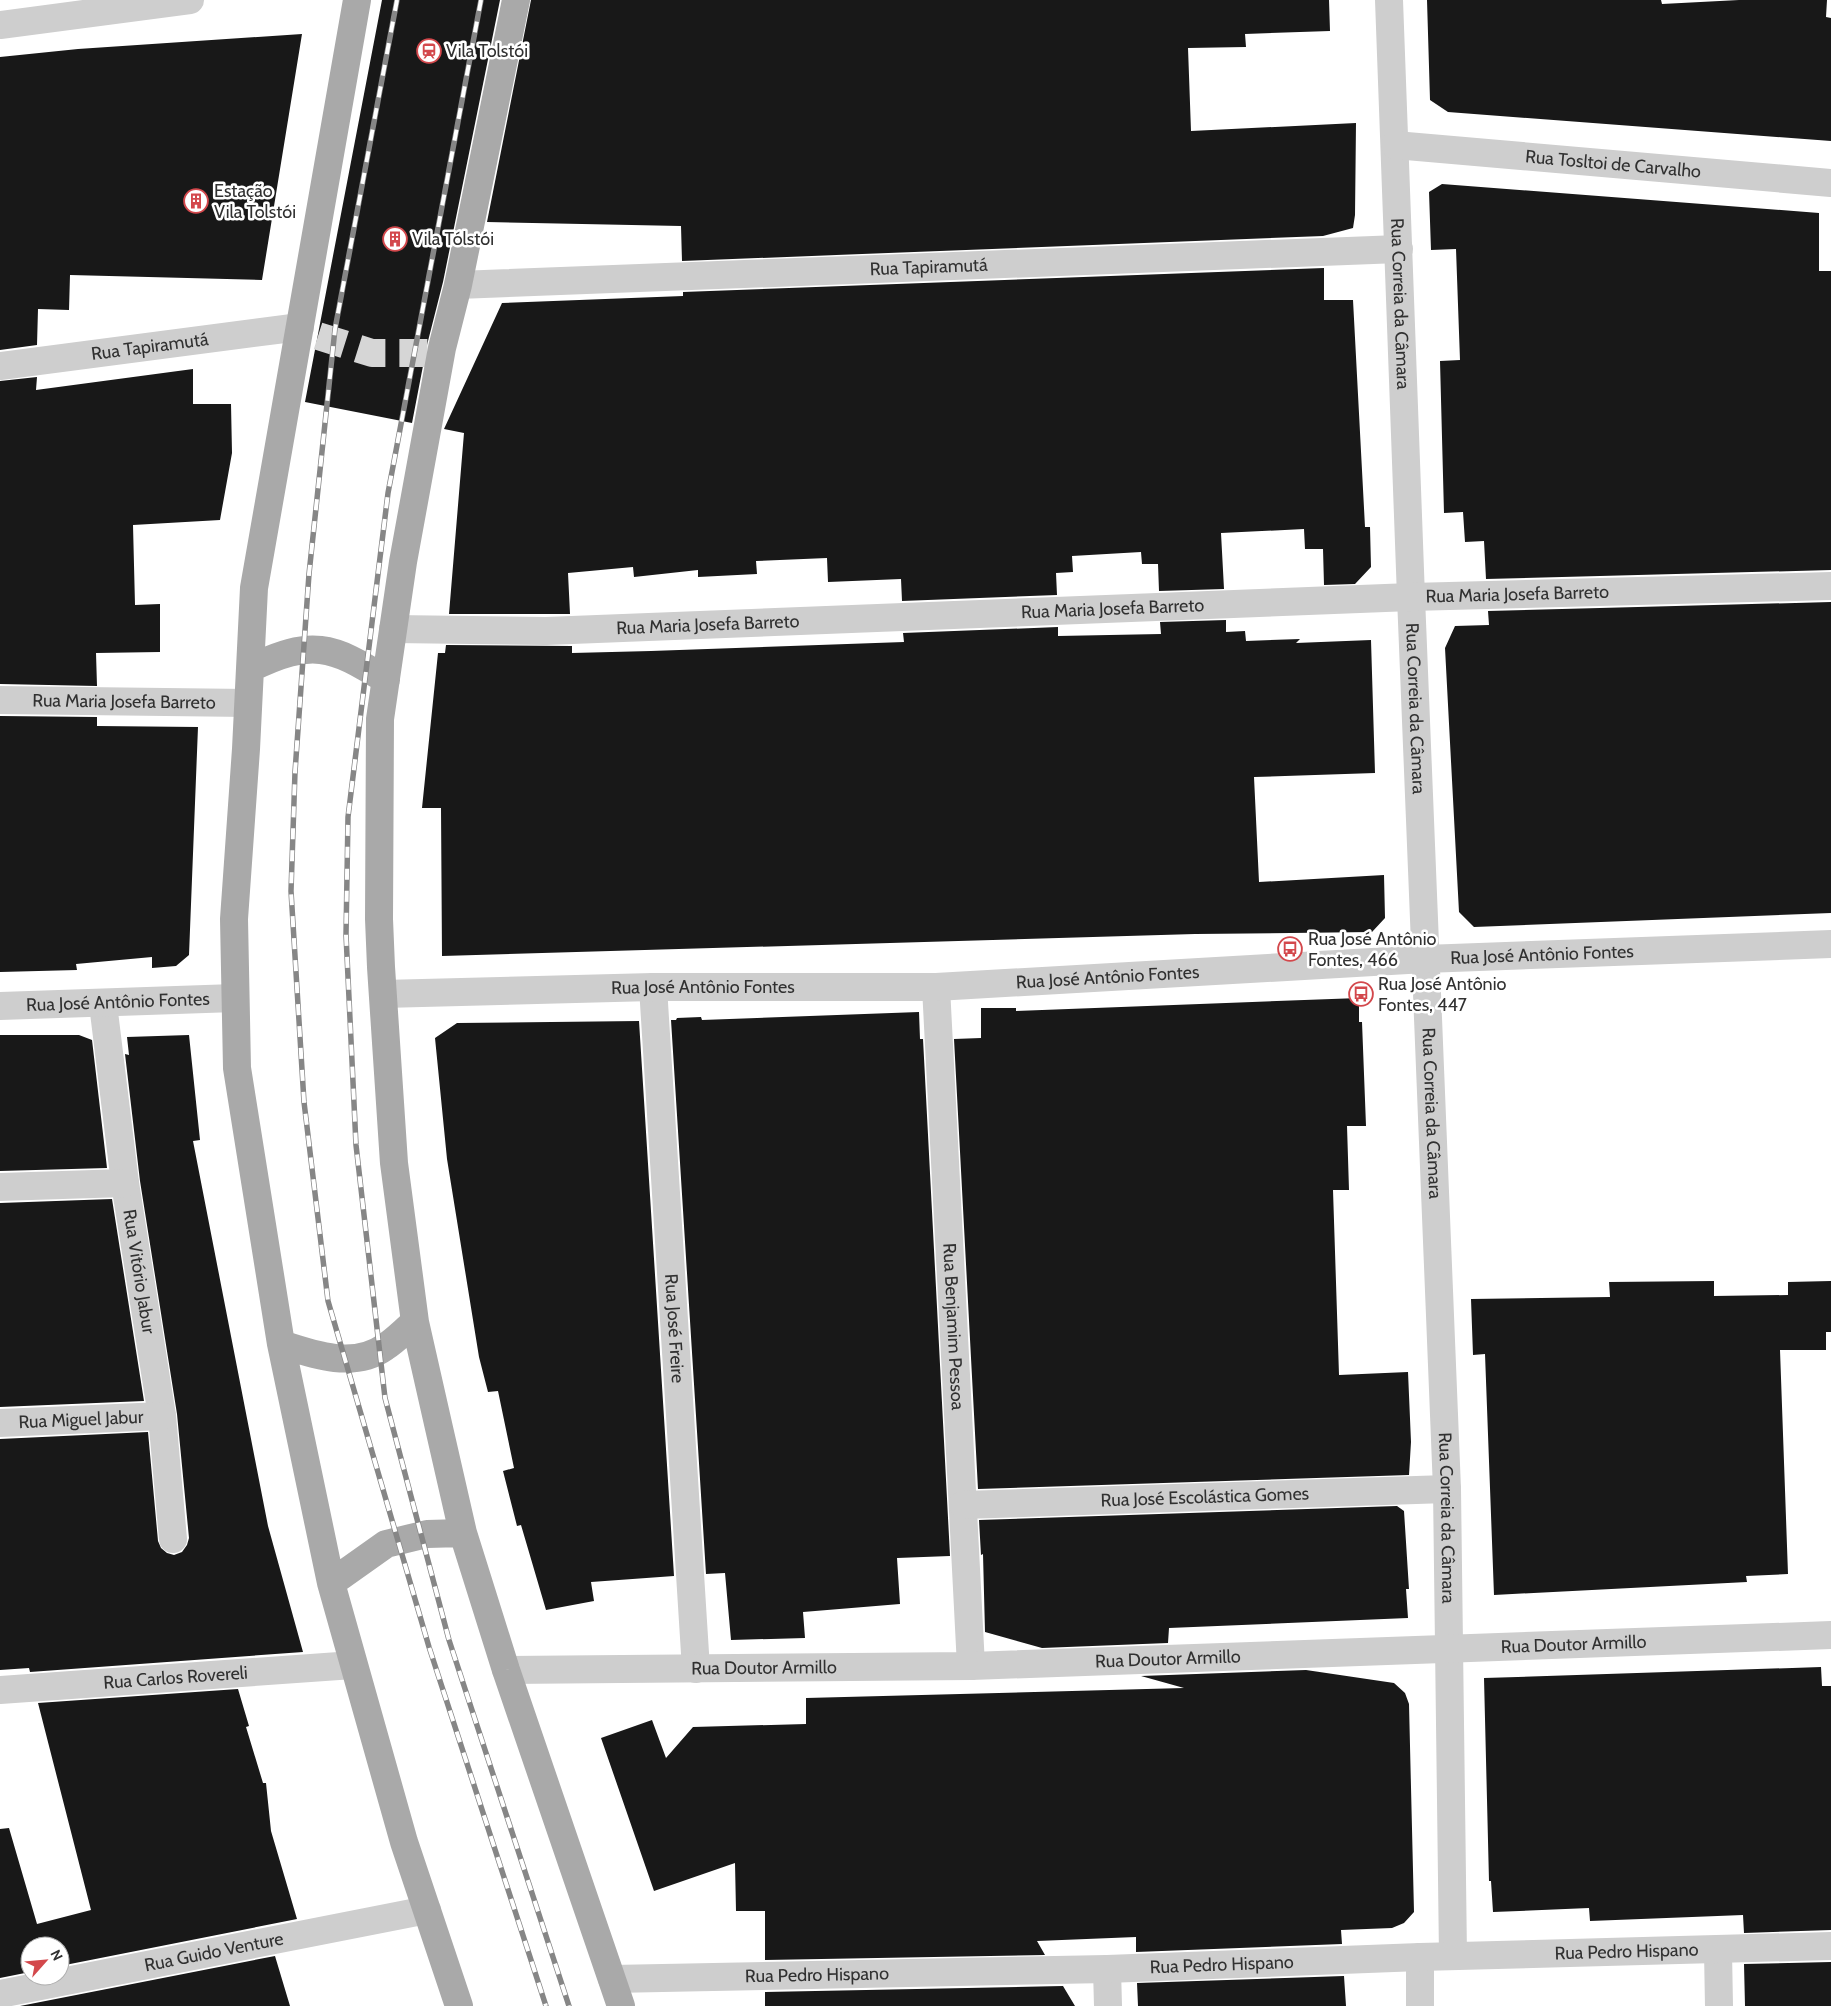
<svg xmlns="http://www.w3.org/2000/svg" width="1831" height="2006" viewBox="0 0 1831 2006" font-family="Cabin,sans-serif">
	<style>
		.building { fill: #181818 }
		.lines { fill: none; stroke-linecap: round; stroke-linejoin: round }
		.primary-tunnel { stroke: #d6d6d6; stroke-width: 28; stroke-dasharray: 28 14; stroke-linecap: butt }
		.minor { stroke: #cecece; stroke-width: 28 }
		.tertiary { stroke: #cecece; stroke-width: 28 }
		.primary { stroke: #a9a9a9; stroke-width: 28 }
		.rail-casing { stroke: #868686; stroke-width: 5.5 }
		.rail { stroke: #fff; stroke-width: 4; stroke-dasharray: 11; stroke-linecap: butt }
		.labels { text-anchor: middle; dominant-baseline: central; stroke-width: 5; stroke-linejoin: round; paint-order: stroke }
		.poi-label { font-size: 18px; fill: #313131; stroke: #fff; text-anchor: start }
		.street-label { font-size: 18px; fill: #313131; stroke: #fff }
	</style>
	<rect width="100%" height="100%" fill="#fff"/>
	<!-- building -->
	<path class="building" d="M382,0H500L443,282L427,345L412,423L305,402Z
		M531,0H1329L1330,31L1245,34L1246,47L1188,48L1191,131L1356,123L1355,215L1353,228L1323,236L682,261L681,226L487,222Z
		M1427,0H1661L1662,4L1739,0H1827L1826,17L1831,18V141L1448,112L1430,100Z
		M302,34L262,280L70,275L69,310L38,309L37,345L0,350V57L78,49Z
		M1442,184L1819,213V271H1831V570L1486,579L1484,541L1465,542L1463,512L1444,513L1440,361L1460,360L1456,249L1431,250L1429,192Z
		M1324,268V300H1353L1365,527H1370L1371,567L1355,584L1324,585L1323,549H1305L1304,529L1221,533L1224,589L1159,591L1158,564H1142L1141,552L1072,556L1073,572L1056,573L1057,595L902,601L901,579L828,582L827,558L756,561L757,574L698,577V570L634,577L633,567L568,573L570,614H449L464,433L444,429L502,303L683,296V292Z
		M193,369V404H231L232,453L220,520L133,525L135,605L160,604V652L96,653L97,686L0,684V381L37,377L36,390Z
		M1831,602V913L1474,927L1459,912L1445,648L1455,626L1489,625L1488,611Z
		M1226,620V632L1245,631L1246,641L1300,639L1296,643L1371,640L1375,773L1254,777L1259,882L1384,875L1385,918L1372,932L1195,934L442,956L441,808H422L438,653H445L446,645L572,646V653L651,651L904,642L903,633L1058,627V636L1161,634L1160,622Z
		M0,716L97,717V726L198,727L189,955L176,966L152,968V957L76,964L77,970L0,972Z
		M1359,998V1022H1362L1366,1126H1347L1349,1190H1333L1339,1375L1408,1372L1411,1442L1409,1475L978,1489L954,1039L981,1038V1008H1016V1011Z
		M919,1012L920,1039H923L950,1556L897,1558L900,1604L803,1612L805,1638L731,1640L725,1573L706,1574L671,1020H676L677,1018L701,1017L702,1020Z
		M639,1021L674,1576L591,1582L594,1601L546,1610L521,1525L517,1526L503,1471L514,1468L498,1391L488,1392L479,1357L447,1159L435,1038L457,1023Z
		M0,1035H79L92,1040L107,1168L0,1171Z
		M189,1035L200,1140L193,1141L268,1526L303,1652L30,1672L29,1668L0,1670V1439L148,1432L158,1541L161,1548L167,1553L174,1555L182,1552L187,1545L189,1538L177,1414L140,1181L125,1054L129,1055L127,1037Z
		M112,1199L144,1401L0,1407V1203Z
		M1714,1281V1296L1788,1295V1282L1831,1281V1332H1826V1350H1780L1788,1574L1746,1576L1747,1582L1494,1595L1485,1354L1473,1355L1471,1299L1610,1297L1609,1282Z
		M1397,1506L1404,1511L1409,1589H1406L1408,1618L1169,1628L1168,1643L1042,1648L985,1632L983,1554L981,1555L979,1520Z
		M1821,1667L1822,1686H1831V1930L1744,1933L1743,1915L1590,1921L1589,1908L1493,1912L1491,1881H1489L1484,1678Z
		M1306,1670L1394,1683L1405,1693L1409,1704L1414,1912L1404,1923L1392,1928L1341,1930L1342,1944L1136,1952V1937L1037,1941L1045,1955L765,1960V1911H736L735,1863L654,1891L601,1738L652,1720L666,1758L693,1727L806,1724V1698L1184,1688L1141,1676Z
		M238,1689L249,1726L246,1727L263,1783H266L271,1831L297,1919L60,1966V1946H30V1972L0,1978V1829L9,1828L37,1924L91,1910L38,1703Z
		M275,1956L290,2006H20Z
		M1831,1962V2006H1745L1744,1964Z
		M1344,1976L1346,2006H1138L1137,1983Z
		M1063,1986L1075,2006H765V1992Z"/>
	<g class="lines">
		<!-- primary-tunnel -->
		<path class="primary-tunnel" d="M318,336L372,353H431"/>
		<!-- minor -->
		<g class="minor">
			<path id="s1" d="M1389,0L1411,597L1447,1489L1453,1956"/>
			<path d="M0,25L190,0"/>
			<path id="s2" d="M1395,145L1831,183"/>
			<path id="s3" d="M458,285L1399,249"/>
			<path id="s4" d="M0,366L300,327"/>
			<path id="s5" d="M393,629L546,631L1411,597L1831,586"/>
			<path id="s6" d="M0,700L248,703"/>
			<path id="s7" d="M653,987L696,1669"/>
			<path id="s8" d="M936,987L971,1666"/>
			<path id="s9" d="M103,1004L125,1183L162,1416L173,1539"/>
			<path d="M0,1187L125,1183"/>
			<path id="s10" d="M0,1423L162,1416"/>
			<path id="s11" d="M963,1505L1447,1489"/>
			<path id="s12" d="M506,1670L971,1666L1831,1635"/>
			<path id="s13" d="M0,1690L353,1665"/>
			<path d="M1718,1951L1719,2006"/>
			<path d="M1420,1957V2006"/>
			<path d="M1107,1969L1108,2006"/>
			<path id="s14" d="M612,1979L1107,1969L1420,1957L1831,1946"/>
			<path id="s15" d="M0,1994L427,1910"/>
		</g>
		<!-- tertiary -->
		<g class="tertiary">
			<path id="s16" d="M383,994L653,987H936L1425,959L1831,944"/>
			<path id="s17" d="M0,1006L235,998"/>
		</g>
		<!-- primary -->
		<path class="primary" d="M357,0L254,588L246,749L234,919L237,1068L281,1344L331,1583L404,1842L459,2006
			M516,0L458,285L442,348L403,562L380,719L379,919L381,967L394,1163L415,1322L439,1428L463,1533L506,1670L621,2006
			M251,668C311,639 332,645 386,680
			M281,1344C314,1355 354,1369 385,1347C396,1340 405,1330 415,1322
			M331,1583L386,1544L427,1534L463,1533"/>
		<!-- rail casing -->
		<g class="rail-casing">
			<path id="rail" d="M397,0L335,329L309,574L295,772L291,891L304,1102L328,1301L429,1647L546,2006
				M481,0L388,493L348,817L346,935L356,1145L385,1398L449,1640L569,2006"/>
		</g>
		<!-- rail -->
		<use href="#rail" class="rail"/>
	</g>
	<!-- icons -->
	<defs>
		<g id="station-ring" transform="scale(1.25)"><circle r="9.5" fill="#fff" stroke="#d3484c" stroke-width="1.5"/><path d="M-3-6H3Q5-6 5-4V2Q5 4 3 4L4.5 6H3L1.5 4h-3L-3 6H-4.5L-3 4Q-5 4-5 2V-4Q-5-6-3-6ZM-3.5-4v3h7v-3ZM-3.5 1v1.5H-2V1ZM2 1v1.5H3.5V1Z" fill="#d3484c"/></g>
		<g id="building-ring" transform="scale(1.25)"><circle r="9.5" fill="#fff" stroke="#d3484c" stroke-width="1.5"/><path d="M-4-6H4V6H1V3H-1V6H-4ZM-2.5-4.3h1.7v1.8h-1.7ZM.8-4.3h1.7v1.8H.8ZM-2.5-1h1.7V.8h-1.7ZM.8-1h1.7V.8H.8Z" fill="#d3484c"/></g>
		<g id="bus-ring" transform="scale(1.25)"><circle r="9.5" fill="#fff" stroke="#d3484c" stroke-width="1.5"/><path d="M-5-6H5V4H4V6H2V4H-2V6H-4V4H-5ZM-3.5-4V0h7V-4ZM-3.5 1.2v1.5H-2V1.2ZM2 1.2v1.5H3.5V1.2Z" fill="#d3484c"/></g>
	</defs>
	<g fill-rule="evenodd">
		<use href="#station-ring" x="429" y="51"/>
		<use href="#building-ring" x="196" y="201"/>
		<use href="#building-ring" x="395" y="239"/>
		<use href="#bus-ring" x="1290" y="949"/>
		<use href="#bus-ring" x="1361" y="994"/>
	</g>
	<g class="labels">
		<!-- poi labels -->
		<g class="poi-label">
			<text x="446" y="51">Vila Tolstói</text>
			<text x="214" y="191">Estação<tspan x="214" dy="21">Vila Tolstói</tspan></text>
			<text x="412" y="239">Vila Tólstói</text>
			<text x="1308" y="939">Rua José Antônio<tspan x="1308" dy="21">Fontes, 466</tspan></text>
			<text x="1378" y="984">Rua José Antônio<tspan x="1378" dy="21">Fontes, 447</tspan></text>
		</g>
		<!-- street labels -->
		<g class="street-label">
			<text stroke="none"><textPath href="#s2" startOffset="219">Rua Tosltoi de Carvalho</textPath></text>
			<text stroke="none"><textPath href="#s3" startOffset="471">Rua Tapiramutá</textPath></text>
			<text stroke="none"><textPath href="#s1" startOffset="304">Rua Correia da Câmara</textPath></text>
			<text stroke="none"><textPath href="#s4" startOffset="151">Rua Tapiramutá</textPath></text>
			<text stroke="none"><textPath href="#s5" startOffset="1125">Rua Maria Josefa Barreto</textPath></text>
			<text stroke="none"><textPath href="#s5" startOffset="720">Rua Maria Josefa Barreto</textPath></text>
			<text stroke="none"><textPath href="#s5" startOffset="315">Rua Maria Josefa Barreto</textPath></text>
			<text stroke="none"><textPath href="#s6" startOffset="124">Rua Maria Josefa Barreto</textPath></text>
			<text stroke="none"><textPath href="#s1" startOffset="709">Rua Correia da Câmara</textPath></text>
			<text stroke="none"><textPath href="#s16" startOffset="1160">Rua José Antônio Fontes</textPath></text>
			<text stroke="none"><textPath href="#s16" startOffset="725">Rua José Antônio Fontes</textPath></text>
			<text stroke="none"><textPath href="#s16" startOffset="320">Rua José Antônio Fontes</textPath></text>
			<text stroke="none"><textPath href="#s17" startOffset="118">Rua José Antônio Fontes</textPath></text>
			<text stroke="none"><textPath href="#s1" startOffset="1114">Rua Correia da Câmara</textPath></text>
			<text stroke="none"><textPath href="#s9" startOffset="270">Rua Vitório Jabur</textPath></text>
			<text stroke="none"><textPath href="#s8" startOffset="340">Rua Benjamim Pessoa</textPath></text>
			<text stroke="none"><textPath href="#s7" startOffset="342">Rua José Freire</textPath></text>
			<text stroke="none"><textPath href="#s10" startOffset="81">Rua Miguel Jabur</textPath></text>
			<text stroke="none"><textPath href="#s11" startOffset="242">Rua José Escolástica Gomes</textPath></text>
			<text stroke="none"><textPath href="#s1" startOffset="1519">Rua Correia da Câmara</textPath></text>
			<text stroke="none"><textPath href="#s12" startOffset="1068">Rua Doutor Armillo</textPath></text>
			<text stroke="none"><textPath href="#s12" startOffset="662">Rua Doutor Armillo</textPath></text>
			<text stroke="none"><textPath href="#s12" startOffset="258">Rua Doutor Armillo</textPath></text>
			<text stroke="none"><textPath href="#s13" startOffset="176">Rua Carlos Rovereli</textPath></text>
			<text stroke="none"><textPath href="#s15" startOffset="218">Rua Guido Venture</textPath></text>
			<text stroke="none"><textPath href="#s14" startOffset="1015">Rua Pedro Hispano</textPath></text>
			<text stroke="none"><textPath href="#s14" startOffset="610">Rua Pedro Hispano</textPath></text>
			<text stroke="none"><textPath href="#s14" startOffset="205">Rua Pedro Hispano</textPath></text>
		</g>
	</g>
	<!-- north arrow -->
	<g transform="translate(45 1961) rotate(63)"><circle r="24" fill="#ffffff" stroke="#adadad"/>
	<path d="M0-4L9 19L0 12L-9 19Z" fill="#d3484c"/>
	<text y="-8" font-size="14" font-weight="bold" text-anchor="middle" fill="#313131">N</text>
	</g>
</svg>
